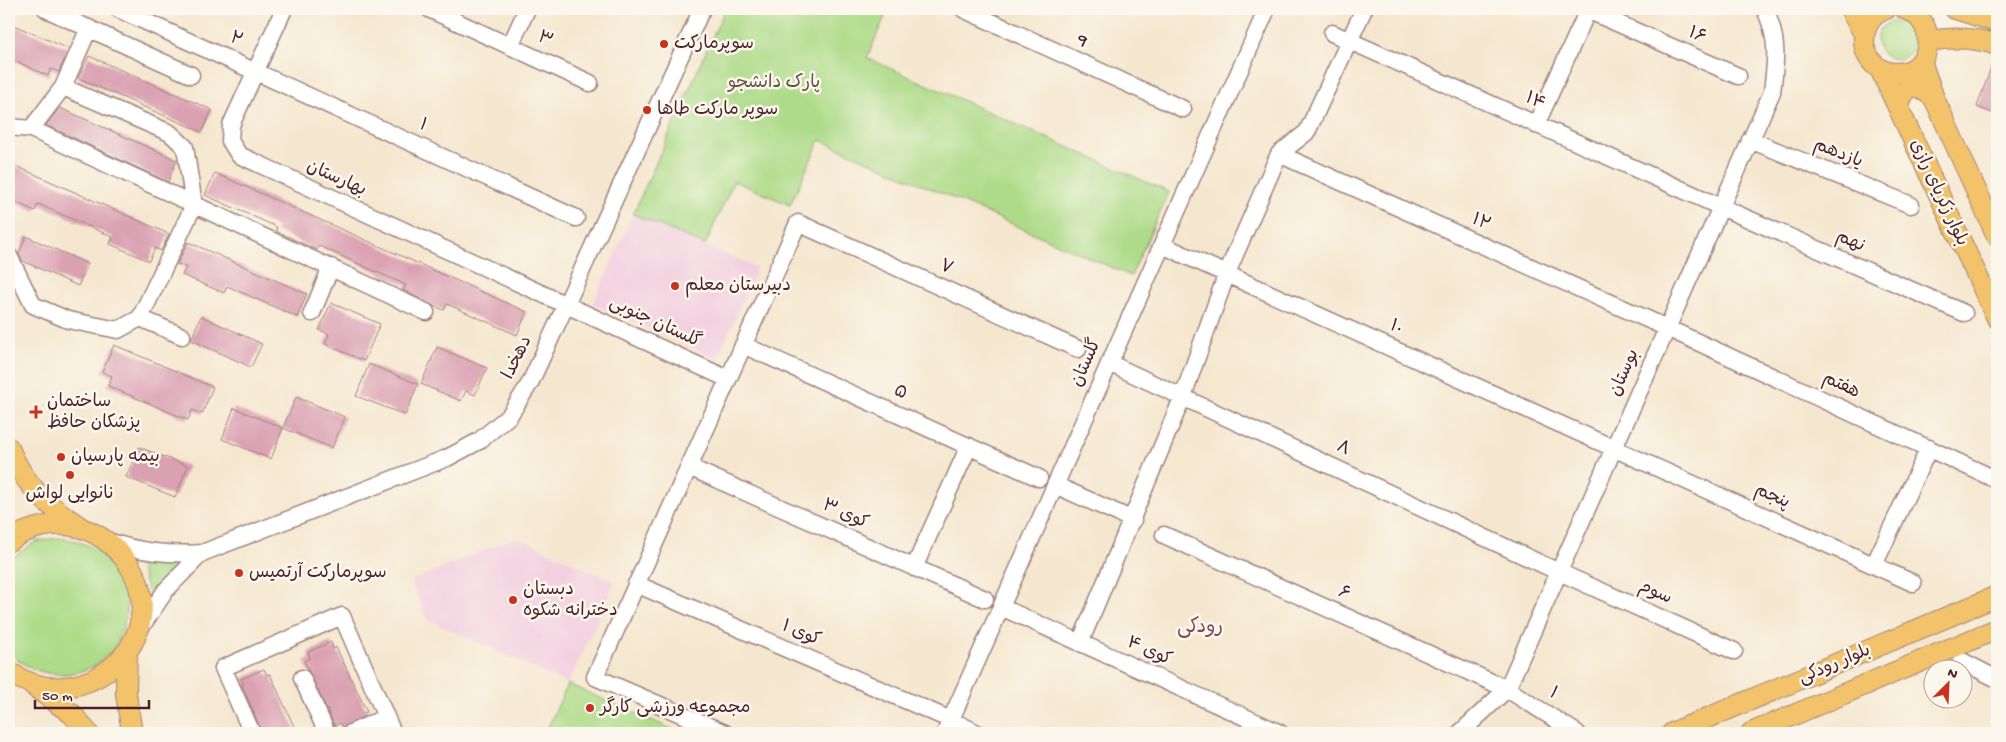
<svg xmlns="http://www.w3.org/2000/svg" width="2006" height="742" viewBox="0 0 2006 742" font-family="'Gochi Hand','Playpen Sans Arabic',sans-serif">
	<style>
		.built { fill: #f3cfe0 }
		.green { fill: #addb88; stroke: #7c7d5a }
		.building { fill: #daa1b3 }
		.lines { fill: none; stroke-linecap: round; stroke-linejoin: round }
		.minor-casing { stroke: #a0837d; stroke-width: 19 }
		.major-casing { stroke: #a0837d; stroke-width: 22 }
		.minor { stroke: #fff; stroke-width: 16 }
		.major { stroke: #f2c36a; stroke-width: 20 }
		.poi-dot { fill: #c8321e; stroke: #fbf7ec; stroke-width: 2 }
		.labels { text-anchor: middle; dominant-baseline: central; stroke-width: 5; stroke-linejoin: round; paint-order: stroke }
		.street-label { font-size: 18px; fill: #4a1f2b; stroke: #fbf7ec }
		.poi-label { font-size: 18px; fill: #4a1f2b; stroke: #fbf7ec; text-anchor: start }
		.park-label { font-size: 18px; fill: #634e42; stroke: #fbf7ec }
		.quarter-label { font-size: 20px; fill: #7c4c5b; stroke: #fbf7ec }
	</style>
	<rect width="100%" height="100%" fill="#fbf7ec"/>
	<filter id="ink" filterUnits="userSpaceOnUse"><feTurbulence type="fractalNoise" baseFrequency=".02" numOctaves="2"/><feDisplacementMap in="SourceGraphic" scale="10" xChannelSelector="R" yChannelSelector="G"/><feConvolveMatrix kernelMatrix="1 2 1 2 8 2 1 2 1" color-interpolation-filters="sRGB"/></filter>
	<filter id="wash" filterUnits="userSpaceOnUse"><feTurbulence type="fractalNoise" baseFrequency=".0096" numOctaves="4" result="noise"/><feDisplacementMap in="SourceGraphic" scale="20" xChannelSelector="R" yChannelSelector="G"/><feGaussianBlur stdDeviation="1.12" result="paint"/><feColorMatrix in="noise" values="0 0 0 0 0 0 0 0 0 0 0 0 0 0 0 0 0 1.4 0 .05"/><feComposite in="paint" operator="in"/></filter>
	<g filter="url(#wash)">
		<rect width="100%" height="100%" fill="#f5e7cf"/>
		<!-- built -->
		<path class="built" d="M633,214L757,268L717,359L593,304Z
			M516,537L615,582L568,684L427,619L411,581Z"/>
		<!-- green -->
		<path class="green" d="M725,9H888L867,58L1169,192L1131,276L820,140L790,205L734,181L705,245L633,214Z
			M1877 40a19 19 0 1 1 38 0a19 19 0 1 1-38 0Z
			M57,538C156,544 143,679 56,674C38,673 22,665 9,652V560L35,542Z
			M138,560L179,563L149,595Z
			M568,684L681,733H545Z"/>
		<g id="blocks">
			<!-- building -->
			<path class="building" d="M9,23L69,49L59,72L51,69L48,76L9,58Z
				M89,56L212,110L202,132L78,78Z
				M1995,56L1997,57V115L1977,107Z
				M60,108L177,160L168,182L46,125Z
				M9,163L169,234L161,251L155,248L149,261L110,244L113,237L38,204L35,211L9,199Z
				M215,173L527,312L517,335L447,304L444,310L434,306L403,290L406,285L319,246L317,250L276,231L277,227L205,195Z
				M26,236L88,264L78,286L23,261L19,253Z
				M188,242L307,294L297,317L227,286L224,293L182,275L186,267L177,264Z
				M331,303L380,324L364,361L325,344L329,334L319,330Z
				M201,316L262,344L251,367L191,340Z
				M114,345L213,387L202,414L192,410L188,420L108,386L112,376L102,372Z
				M437,347L487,368L475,395L466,391L461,401L421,384Z
				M369,364L418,384L405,415L356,396Z
				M296,397L345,417L332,448L283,428Z
				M234,408L283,428L271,459L222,439Z
				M139,447L188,466L175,497L126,477Z
				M331,642L333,649L336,647L367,712L363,713L364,716L343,728L340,723L335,726L304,661L310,658L308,652Z
				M264,669L267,675L270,674L297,733H262L242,685L244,684L241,679Z"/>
		</g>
	</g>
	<g filter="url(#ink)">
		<use href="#blocks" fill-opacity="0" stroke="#a0837d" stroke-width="1"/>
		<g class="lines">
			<!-- minor casing -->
			<g class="minor-casing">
				<path id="minor" d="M46,9L191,75
					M118,9L576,218
					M284,9L231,125L230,141L239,155L728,379
					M429,9L590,83
					M963,9L1183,109
					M1585,9L1738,76
					M1332,33L1721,207L1964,313
					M510,46L527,9
					M63,87L170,133L185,147L194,205L140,318
					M1536,125L1588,10
					M9,127L31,129L426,312
					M31,129L63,87L89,28
					M1750,140L1911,205
					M1279,154L1667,328L1997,480
					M1162,245L1913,583
					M9,256L33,305L68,320L118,330L140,318L182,336
					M312,313L331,267
					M743,345L1039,478
					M1109,363L1559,572L1734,651
					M689,467L985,599
					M1055,485L1133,520
					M1164,535L1507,689L1577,733
					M108,541C140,552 168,555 202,553L447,458L479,441L509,416L530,383L702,9
					M1874,565L1929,448
					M914,568L969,446
					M636,584L951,720L977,733
					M1001,607L1280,733
					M139,630L166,590L202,553
					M1080,643L1183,396L1227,273L1279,154L1307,132L1364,9
					M1962,661L1997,679
					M302,678L327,733
					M252,733L223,668L342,616L393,733
					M351,733L386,717
					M725,733L595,677L798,223L1078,349
					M945,733L1267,9
					M1460,733L1507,689L1772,92C1776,58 1779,41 1765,9"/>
			</g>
			<!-- major casing -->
			<g class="major-casing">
				<path id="major" d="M1850,9L1864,34
					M1886,9C1852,21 1859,72 1896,73C1934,73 1939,20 1905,9
					M1955,9L1997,22
					M1929,41C1952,37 1974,37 1997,45
					M1921,61L1934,98L1997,236
					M1880,69L1997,318
					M1899,110C1902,84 1915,81 1934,98
					M9,448C23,483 47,506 79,526
					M9,541C30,526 57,521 81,528C100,534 115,546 127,562C179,637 83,723 9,672
					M127,651L126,694L132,733
					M36,688L72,714L88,733
					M1672,733L1997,596
					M1751,733L1997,629"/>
			</g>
			<!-- minor -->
			<use href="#minor" class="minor"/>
			<!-- major -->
			<use href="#major" class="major"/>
		</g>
	</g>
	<!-- markers -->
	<g class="poi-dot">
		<circle cx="664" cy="44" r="5"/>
		<circle cx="647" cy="110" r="5"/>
		<circle cx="675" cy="286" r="5"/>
		<path d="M33.5 404.5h5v5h5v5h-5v5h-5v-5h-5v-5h5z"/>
		<circle cx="61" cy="457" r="5"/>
		<circle cx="70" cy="475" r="5"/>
		<circle cx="239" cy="573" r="5"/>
		<circle cx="513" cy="600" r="5"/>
		<circle cx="590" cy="708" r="5"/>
	</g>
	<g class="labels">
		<!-- street labels -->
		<g class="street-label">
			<text transform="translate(1697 36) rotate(24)">۱۶</text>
			<text transform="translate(236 40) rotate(24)">۲</text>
			<text transform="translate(545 40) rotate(25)">۳</text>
			<text transform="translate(1082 41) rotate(25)">9</text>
			<text transform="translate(1535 102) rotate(24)">۱۴</text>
			<text transform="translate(423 126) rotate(25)">۱</text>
			<text transform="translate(1838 154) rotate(22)">یازدهم</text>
			<text transform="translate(336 179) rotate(24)">بهارستان</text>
			<text transform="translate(1938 193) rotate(65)">بلوار زکریای رازی</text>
			<text transform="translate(1481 223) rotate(24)">۱۲</text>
			<text transform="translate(1850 242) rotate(24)">نهم</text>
			<text transform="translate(946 268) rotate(24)">۷</text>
			<text transform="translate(655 323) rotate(25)">گلستان جنوبی</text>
			<text transform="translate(1396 328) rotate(24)">۱۰</text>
			<text transform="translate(518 358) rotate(-64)">دهخدا</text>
			<text transform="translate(1087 363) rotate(-66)">گلستان</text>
			<text transform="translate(1625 373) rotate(-66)">بوستان</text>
			<text transform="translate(1841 386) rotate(25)">هفتم</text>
			<text transform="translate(900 393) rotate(24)">۵</text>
			<text transform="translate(1343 449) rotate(25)">۸</text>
			<text transform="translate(1772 497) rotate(24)">پنجم</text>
			<text transform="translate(845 515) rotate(24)">کوی ۳</text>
			<text transform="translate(1655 593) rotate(24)">سوم</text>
			<text transform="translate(1344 594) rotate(24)">۶</text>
			<text transform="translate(801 634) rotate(23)">کوی ۱</text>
			<text transform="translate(1149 652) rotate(24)">کوی ۴</text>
			<text transform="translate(1835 665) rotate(-23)">بلوار رودکی</text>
			<text transform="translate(1553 694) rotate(32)">۱</text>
		</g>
		<!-- poi labels -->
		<g class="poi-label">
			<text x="674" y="44">سوپرمارکت</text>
			<text x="657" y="110">سوپر مارکت طاها</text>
			<text x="685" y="286">دبیرستان معلم</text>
			<text x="47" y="402">ساختمان<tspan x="47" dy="21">پزشکان حافظ</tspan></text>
			<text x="71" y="457">بیمه پارسیان</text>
			<text x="70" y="494" text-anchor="middle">نانوایی لواش</text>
			<text x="249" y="573">سوپرمارکت آرتمیس</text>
			<text x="523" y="590">دبستان<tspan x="523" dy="21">دخترانه شکوه</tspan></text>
			<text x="600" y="708">مجموعه ورزشی کارگر</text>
		</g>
		<!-- park labels -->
		<g class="park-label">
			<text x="774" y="83">پارک دانشجو</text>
		</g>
		<!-- quarter labels -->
		<g class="quarter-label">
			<text x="1200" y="628">رودکی</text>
		</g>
	</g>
	<!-- margin -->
	<rect width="2006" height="742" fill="none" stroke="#fbf7ec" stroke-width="30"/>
	<!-- north arrow -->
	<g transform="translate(1948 684) rotate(24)"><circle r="24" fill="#fbf7ec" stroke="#b4a19f"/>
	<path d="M0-4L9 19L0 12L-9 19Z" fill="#c8321e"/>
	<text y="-8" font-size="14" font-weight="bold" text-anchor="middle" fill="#4a1f2b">N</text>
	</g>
	<!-- scale -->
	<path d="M35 700v8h114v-8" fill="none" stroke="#4a1f2b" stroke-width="2.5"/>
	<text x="42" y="700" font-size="15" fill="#4a1f2b" stroke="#fbf7ec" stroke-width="4" paint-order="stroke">50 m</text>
</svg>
